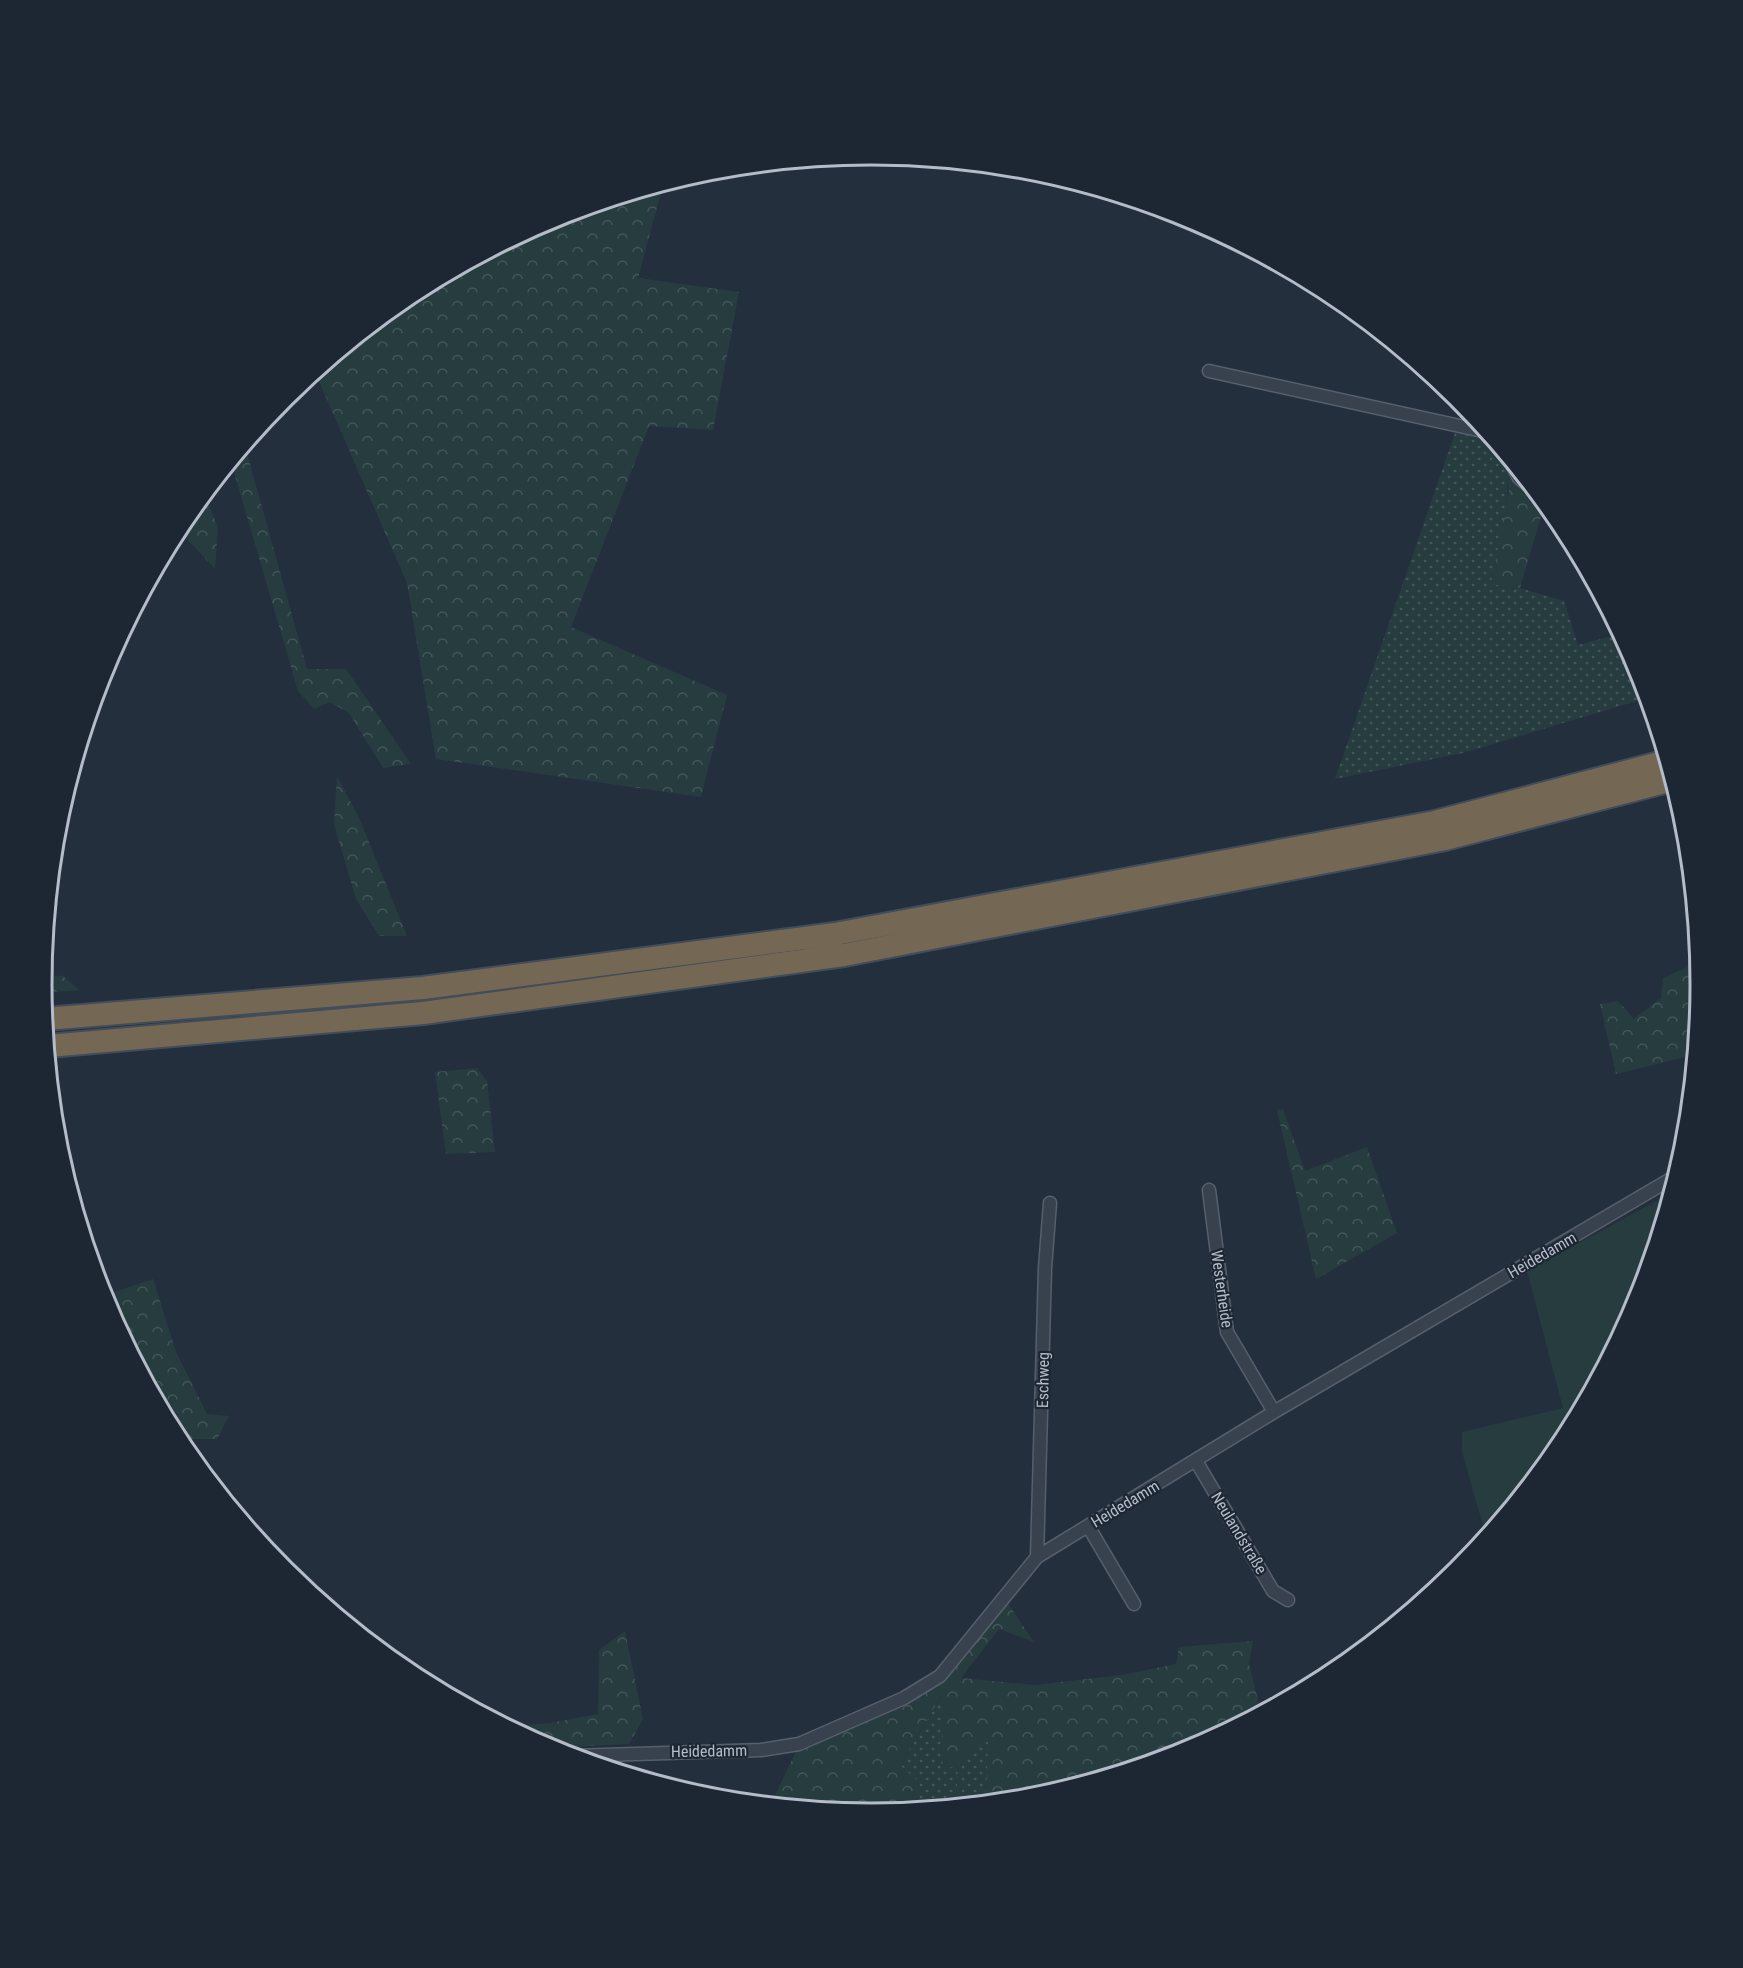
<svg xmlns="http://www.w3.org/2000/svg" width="1743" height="1968" viewBox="0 0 1743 1968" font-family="'Roboto Condensed',sans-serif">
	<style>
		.grass { fill: url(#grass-dots) }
		.forest { fill: url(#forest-crowns) }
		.pitch { fill: #263c3f }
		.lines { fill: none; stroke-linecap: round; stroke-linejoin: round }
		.minor-casing { stroke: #565f6c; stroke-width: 15 }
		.motorway-casing { stroke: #434c59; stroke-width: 26 }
		.minor { stroke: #38414e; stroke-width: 12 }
		.motorway { stroke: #746855; stroke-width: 22 }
		.labels { text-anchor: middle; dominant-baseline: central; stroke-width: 4.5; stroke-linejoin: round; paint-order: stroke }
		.street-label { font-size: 16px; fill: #b4bcc9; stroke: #1d2633 }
		.rim { fill: none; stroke: #b4bcc9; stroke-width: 3 }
	</style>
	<defs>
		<pattern id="grass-dots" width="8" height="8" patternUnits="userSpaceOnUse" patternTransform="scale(1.5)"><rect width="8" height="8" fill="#263c3f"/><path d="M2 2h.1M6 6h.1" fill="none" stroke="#435659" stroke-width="1.8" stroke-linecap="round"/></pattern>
		<pattern id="forest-crowns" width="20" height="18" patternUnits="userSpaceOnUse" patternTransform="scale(1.5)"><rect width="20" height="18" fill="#263c3f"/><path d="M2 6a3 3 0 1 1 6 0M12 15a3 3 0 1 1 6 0" fill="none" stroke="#435659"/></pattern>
	</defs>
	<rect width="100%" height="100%" fill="#242f3e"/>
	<!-- grass -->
	<path class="grass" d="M1455,433C1466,435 1482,435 1492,440C1525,456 1496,556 1491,584L1520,588L1564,601L1578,645L1620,634L1638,667L1647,698L1463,753L1335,779Z
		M944,1692L941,1768L958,1765L957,1805L916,1809L919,1802L900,1765Z
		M989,1739L986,1802L962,1805V1760Z"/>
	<!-- forest -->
	<path class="forest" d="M663,185L638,278L739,292L713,430L649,426L571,627L727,695L701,797L436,759L407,583L315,372L411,294L554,218Z
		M245,446L307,669H346L411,764L383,768L349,713L330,702L314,709L298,691L234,472L219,487L215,483Z
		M1504,453L1545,503L1520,588L1491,584L1509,489Z
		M205,495L218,528L215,569L178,529Z
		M337,776L360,820L407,936H379L356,899L334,824Z
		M1699,962L1701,984L1694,1055L1616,1074L1600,1004L1618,1001L1634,1019L1661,998L1663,978Z
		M43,975L63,976L79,990L43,993Z
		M477,1068L487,1081L495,1152L446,1154L435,1072Z
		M1283,1109L1305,1171L1367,1147L1397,1233L1316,1279L1277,1110Z
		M153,1279L176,1352L207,1414L229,1416L217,1439H179L105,1301L103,1296Z
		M1005,1599L1034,1642L999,1629L961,1678L1035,1685L1122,1675L1176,1664L1179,1647L1253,1641L1249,1664L1261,1712L1189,1750L1033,1798L986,1802L988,1740L962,1760V1805H956L958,1766L941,1769L943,1693L900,1765L918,1781L916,1809L871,1813L771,1804L797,1749L923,1695L947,1677Z
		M625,1631L643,1719L629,1744L549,1748L508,1726L550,1723L598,1714L599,1650Z"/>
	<!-- pitch -->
	<path class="pitch" d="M1671,1193L1638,1302L1561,1445L1486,1536L1462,1452V1432L1563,1408L1527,1271Z"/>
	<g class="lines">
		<!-- minor casing -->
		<g class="minor-casing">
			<path id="minor" d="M1209,371L1487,432
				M1510,461L1519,478L1532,488
				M1209,1190L1227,1332L1274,1412
				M1196,1461L1273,1591L1288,1600
				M1088,1526L1134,1604
				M1037,1557L1045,1268L1050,1203
				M572,1756L761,1750L799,1744L904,1698L940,1676L1037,1557L1274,1412L1676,1176"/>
		</g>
		<!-- motorway casing -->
		<g class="motorway-casing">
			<path id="motorway" d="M45,1019L423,988L835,934L1435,822L1667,761
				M48,1046L423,1013L844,955L1445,839L1672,780"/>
		</g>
		<!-- minor -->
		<use href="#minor" class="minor"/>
		<!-- motorway -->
		<use href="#motorway" class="motorway"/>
	</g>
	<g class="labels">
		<!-- street labels -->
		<g class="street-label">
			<text transform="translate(1542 1255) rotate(-30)">Heidedamm</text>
			<text transform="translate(1222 1289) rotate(82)">Westerheide</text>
			<text transform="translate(1043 1380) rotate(-89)">Eschweg</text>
			<text transform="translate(1125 1504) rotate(-31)">Heidedamm</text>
			<text transform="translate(1239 1533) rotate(59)">Neulandstraße</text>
			<text transform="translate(709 1751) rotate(-1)">Heidedamm</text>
		</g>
	</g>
	<!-- crop -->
	<path d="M0 0H1743V1968H0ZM52 984a819 819 0 1 1 1638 0a819 819 0 1 1-1638 0Z" fill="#1d2633" fill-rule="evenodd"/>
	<path class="rim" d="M52 984a819 819 0 1 1 1638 0a819 819 0 1 1-1638 0Z"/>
</svg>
